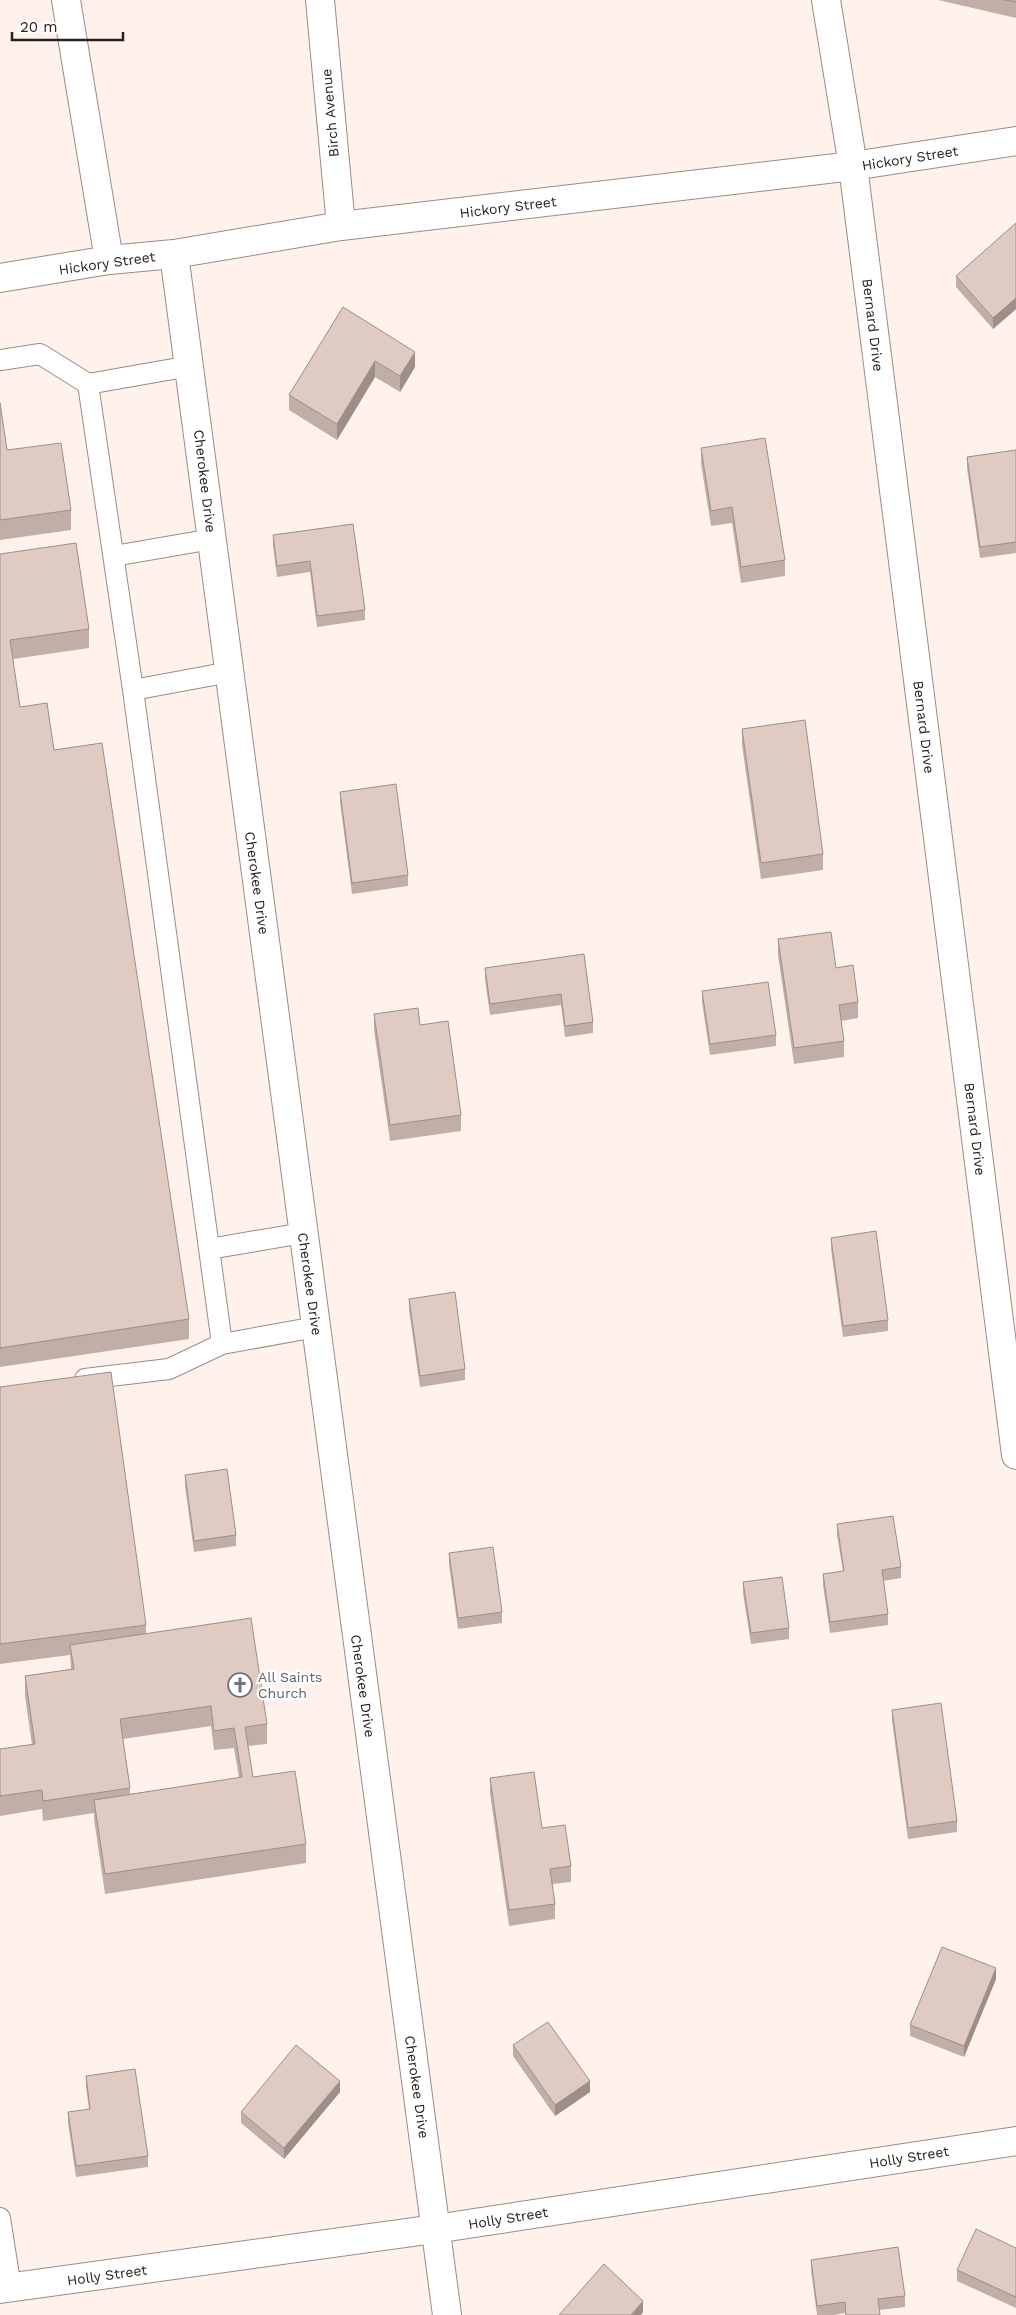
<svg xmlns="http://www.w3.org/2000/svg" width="1016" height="2315" viewBox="0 0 1016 2315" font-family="'Work Sans',sans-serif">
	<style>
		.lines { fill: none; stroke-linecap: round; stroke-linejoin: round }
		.lane-casing { stroke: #9e8b83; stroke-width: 22 }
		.street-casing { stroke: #9e8b83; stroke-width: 30 }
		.secondary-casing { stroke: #9e8b83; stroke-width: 30 }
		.lane { stroke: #fff; stroke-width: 20 }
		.street { stroke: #fff; stroke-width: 28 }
		.secondary { stroke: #fff; stroke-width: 28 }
		.wall { fill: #c1afa7; fill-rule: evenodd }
		.shaded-wall { fill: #9d8e88 }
		.building { fill: #e0cbc2; stroke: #9d8e88 }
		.labels { text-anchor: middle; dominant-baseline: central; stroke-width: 4.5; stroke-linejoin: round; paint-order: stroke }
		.street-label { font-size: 14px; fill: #28201d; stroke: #fff }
		.worship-label { font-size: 14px; fill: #5b616d; stroke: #fff; text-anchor: start }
	</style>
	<rect width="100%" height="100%" fill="#fff2ec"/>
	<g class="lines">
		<!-- lane casing -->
		<g class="lane-casing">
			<path id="lane" d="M0,360L40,354L88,384L190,366
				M88,384L133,690L230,672
				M114,556L212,539
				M133,690L222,1344L316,1327
				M209,1249L303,1233
				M85,1379L169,1369L222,1344
				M0,2218L11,2288"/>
		</g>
		<!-- street casing -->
		<g class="street-casing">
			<path id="street" d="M66,0L109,260
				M320,0L341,226
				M826,0L853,166L1016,1455
				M174,254L447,2315
				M0,278L109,260L174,254L341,226L853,166L1016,141"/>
		</g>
		<!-- secondary casing -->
		<g class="secondary-casing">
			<path id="secondary" d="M0,2289L435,2229L1016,2141"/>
		</g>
		<!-- lane -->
		<use href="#lane" class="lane"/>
		<!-- street -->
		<use href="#street" class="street"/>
		<!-- secondary -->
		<use href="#secondary" class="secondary"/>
	</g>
	<!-- wall -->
	<path class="wall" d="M938,0H1016V18Z
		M1016,223V309L993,329L956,287V276Z
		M343,307L415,367L400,392L375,377L337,440L289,410V395Z
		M0,403L7,450L71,510V530L0,540Z
		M701,448L785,560V576L741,583L732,523L711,526L701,464Z
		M1016,450V553L980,558L967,468V457Z
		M353,524L365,610V620L317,627L310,572L277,577L273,546V535Z
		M0,554L89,629V648L13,659L20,707L54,750L189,1319V1339L0,1367Z
		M742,729L823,854V870L761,879L742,745Z
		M340,792L408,875V886L352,894L340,802Z
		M778,939L836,968L858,1002V1018L841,1021L844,1041V1057L794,1064L778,955Z
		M584,954L593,1022V1033L565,1037L561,1005L490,1015L485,979V968Z
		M702,991L776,1035V1046L710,1055L702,1002Z
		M374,1014L420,1025L461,1115V1131L390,1141L374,1030Z
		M831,1238L888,1320V1331L843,1337L831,1249Z
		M409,1299L465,1369V1380L420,1387L409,1310Z
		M0,1387L146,1625V1634L267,1724V1744L248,1746L253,1777L306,1844V1863L105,1894L94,1819V1813L43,1821L42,1809L0,1816V1749L32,1745L25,1696V1676L71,1669L70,1655L0,1664ZM211,1726L214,1750L234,1748L239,1778L130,1794V1788L123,1739Z
		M185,1475L236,1535V1546L194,1552L185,1486Z
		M837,1524L901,1567V1578L883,1581L888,1614V1625L830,1633L823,1585V1574L843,1571L837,1535Z
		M449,1553L502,1612V1623L458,1629L449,1564Z
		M743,1582L789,1628V1639L751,1644L743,1593Z
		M892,1710L957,1821V1832L908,1839L892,1721Z
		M490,1778L542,1828L571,1866V1882L552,1884L555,1904V1919L509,1926L490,1793Z
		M996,1979L964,2057L910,2036V2025Z
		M513,2045L590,2092L555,2116L513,2056Z
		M86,2076L148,2156V2167L76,2177L68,2123V2112L89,2109L86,2087Z
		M340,2092L284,2159L241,2123V2112Z
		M1016,2248V2308L957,2281V2270Z
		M811,2260L905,2296V2307L879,2310L880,2315H845V2313L834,2315H817L811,2270Z"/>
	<!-- shaded-wall -->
	<path class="shaded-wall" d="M1016,298V309L993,329V318Z
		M415,352V367L400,392V376Z
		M375,361V377L337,440V424Z
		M996,1968V1979L964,2057V2046Z
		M340,2081V2092L284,2159V2148Z
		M590,2081V2092L555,2116V2105Z
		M643,2301V2312L641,2315H631Z"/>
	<!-- building -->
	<path class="building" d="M1005,0H1016V2Z
		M1016,223V298L993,318L956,276Z
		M343,307L415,352L400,376L375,361L337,424L289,395Z
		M0,403L7,450L61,443L71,510L0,520Z
		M765,438L785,560L741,567L732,507L711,511L701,448Z
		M1016,450V542L980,547L967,457Z
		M353,524L365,610L317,616L310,561L277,566L273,535Z
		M76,543L89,629L10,640L20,707L47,703L54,750L102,743L189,1319L0,1348V554Z
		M805,720L823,854L761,863L742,729Z
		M396,784L408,875L352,883L340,792Z
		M831,932L836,968L853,965L858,1002L839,1005L844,1041L794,1048L778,939Z
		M584,954L593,1022L565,1026L561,994L490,1004L485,968Z
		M768,982L776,1035L710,1044L702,991Z
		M418,1008L420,1025L448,1021L461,1115L390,1125L374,1014Z
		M876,1231L888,1320L843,1326L831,1238Z
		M455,1292L465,1369L420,1376L409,1299Z
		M111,1372L146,1625L0,1644V1387Z
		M227,1469L236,1535L194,1541L185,1475Z
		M893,1516L901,1567L882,1570L888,1614L830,1622L823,1574L844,1571L837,1524Z
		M493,1547L502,1612L458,1618L449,1553Z
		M782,1577L789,1628L751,1633L743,1582Z
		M251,1618L267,1724L245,1727L253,1777L295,1771L306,1844L105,1874L94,1800L242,1777L234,1728L214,1731L211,1706L120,1719L130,1788L43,1801L42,1790L0,1796V1749L35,1744L25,1676L74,1669L70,1645Z
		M941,1703L957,1821L908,1828L892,1710Z
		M534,1772L542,1828L565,1825L571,1866L550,1869L555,1904L509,1910L490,1778Z
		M942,1947L996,1968L964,2046L910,2025Z
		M548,2022L590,2081L555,2105L513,2045Z
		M296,2045L340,2081L284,2148L241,2112Z
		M135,2069L148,2156L76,2166L68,2112L90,2109L86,2076Z
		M976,2229L1016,2248V2297L957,2270Z
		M898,2247L905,2296L878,2299L880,2315H846L845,2302L817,2306L811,2260Z
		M604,2264L643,2301L631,2315H559Z"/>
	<!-- icons -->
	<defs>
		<g id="church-ring" transform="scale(1.25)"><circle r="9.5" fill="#fff" stroke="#6b7280" stroke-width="1.5"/><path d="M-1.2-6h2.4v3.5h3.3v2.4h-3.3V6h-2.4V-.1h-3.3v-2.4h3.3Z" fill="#6b7280"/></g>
	</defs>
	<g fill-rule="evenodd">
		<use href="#church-ring" x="240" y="1685"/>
	</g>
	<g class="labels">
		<!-- street labels -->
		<g class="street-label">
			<text transform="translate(330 113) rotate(-95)">Birch Avenue</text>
			<text transform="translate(910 158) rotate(-9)">Hickory Street</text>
			<text transform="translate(508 207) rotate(-7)">Hickory Street</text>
			<text transform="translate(107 263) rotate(-8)">Hickory Street</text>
			<text transform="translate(873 325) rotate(83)">Bernard Drive</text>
			<text transform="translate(205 481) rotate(83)">Cherokee Drive</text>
			<text transform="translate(924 727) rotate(83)">Bernard Drive</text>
			<text transform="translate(257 883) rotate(82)">Cherokee Drive</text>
			<text transform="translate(975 1129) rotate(83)">Bernard Drive</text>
			<text transform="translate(310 1284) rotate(82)">Cherokee Drive</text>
			<text transform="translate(363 1686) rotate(82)">Cherokee Drive</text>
			<text transform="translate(417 2087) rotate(82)">Cherokee Drive</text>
			<text transform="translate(909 2157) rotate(-9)">Holly Street</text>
			<text transform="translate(508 2218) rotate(-9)">Holly Street</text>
			<text transform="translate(107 2275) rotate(-8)">Holly Street</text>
		</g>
		<!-- worship labels -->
		<g class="worship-label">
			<text x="258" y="1677">All Saints<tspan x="258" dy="16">Church</tspan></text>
		</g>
	</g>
	<!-- scale -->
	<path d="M12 32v8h111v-8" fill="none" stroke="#28201d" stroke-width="2.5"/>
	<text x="20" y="32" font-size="15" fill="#28201d" stroke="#ffffff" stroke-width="4" paint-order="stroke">20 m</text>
</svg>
